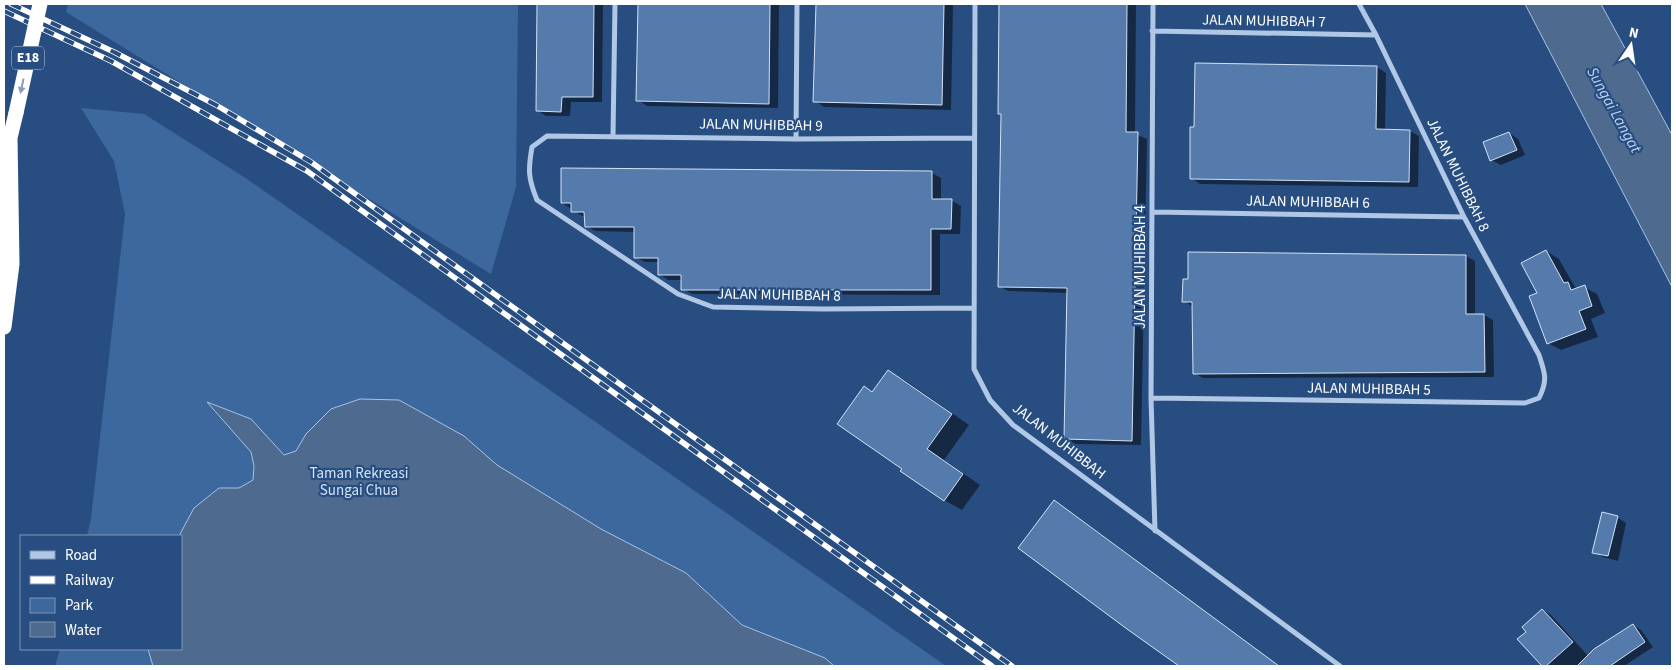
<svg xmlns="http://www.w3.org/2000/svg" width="1676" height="670" viewBox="0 0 1676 670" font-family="'Source Sans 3',sans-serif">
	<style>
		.green { fill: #3d689e }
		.water { fill: #4e6a8e; stroke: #a5c3e6 }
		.shadow { fill: #0007 }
		.building { fill: #557bac; stroke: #d3e2f5 }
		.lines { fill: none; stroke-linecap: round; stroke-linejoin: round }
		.street { stroke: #b0c8e6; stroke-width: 5 }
		.highway { stroke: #fff; stroke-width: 15 }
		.rail-casing { stroke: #fff; stroke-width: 5.5 }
		.rail { stroke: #284e81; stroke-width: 4; stroke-dasharray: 11; stroke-linecap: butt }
		.highway-bridge { stroke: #fff; stroke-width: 15 }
		.oneway { fill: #899eba }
		.labels { text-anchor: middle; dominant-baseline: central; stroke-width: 4.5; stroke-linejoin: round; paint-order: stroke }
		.shield { fill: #284e81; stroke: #becad9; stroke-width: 1 }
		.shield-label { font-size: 14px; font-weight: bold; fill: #fff }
		.street-label { font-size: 15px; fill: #fff; stroke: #284e81 }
		.park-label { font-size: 15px; fill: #d3e2f5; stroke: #284e81 }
		.water-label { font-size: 16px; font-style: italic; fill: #bcd2ee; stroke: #284e81 }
	</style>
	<rect width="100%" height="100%" fill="#284e81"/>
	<!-- green -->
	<path class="green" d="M68,4H518L516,187L491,274L66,12Z
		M81,108L144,114L244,177L946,666H55L60,649H181V536H87L91,519L125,214L114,161Z"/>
	<!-- water -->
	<path class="water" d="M1525,4H1601L1672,135V287Z
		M360,399L399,400L464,436L497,465L601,529L686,573L742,625L825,658L834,666H153L148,649H181V536H179L194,508L219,488H239L253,480L254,466L251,452L207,402L251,419L284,455L296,451L306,434L331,409Z"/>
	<!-- shadow -->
	<path class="shadow" d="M538,4H603L602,102H571L570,116H546L537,110Z
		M639,4H779L778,108L647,106L638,100Z
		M817,4H953L951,110L824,107L815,101Z
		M1000,4H1136L1135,134L1147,139L1141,445L1075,444L1065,438L1068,293L1008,291L999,286L1003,115L1000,113Z
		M1196,65L1377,67L1386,73L1385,131H1410L1419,136L1418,187L1200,184L1191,178L1195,128Z
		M1509,133L1518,139L1525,155L1501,165L1491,160Z
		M932,173L941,178V200H951L961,206L960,234H940V295L692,294L683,289V280H668L659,274V262H645L635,257V232L595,231L586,226V216H582L562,203Z
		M1546,251L1559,259L1575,287L1578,289L1584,287L1597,294L1605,313L1591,319L1598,337L1561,350L1548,343L1539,294Z
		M1466,256L1475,261V315H1484L1493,320L1494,377L1203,378L1194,373L1193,307L1184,301Z
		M888,371L906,381L969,425L944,460L980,485L962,510L944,500L904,469L873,393Z
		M1064,507L1279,666H1180L1020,547Z
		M1617,517L1626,523L1618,561L1603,557L1594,552Z
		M1543,610L1551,615L1589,657L1633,625L1641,630L1653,647L1624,666H1544L1522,642Z"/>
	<!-- building -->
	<path class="building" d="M537,4H594L593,97H562L561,112L536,111Z
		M638,4H770L769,104L636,101Z
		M816,4H944L942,105L813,102Z
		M999,4H1127L1126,132H1138L1132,441L1064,439L1067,288L998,287L1001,114H998Z
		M1195,63L1377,66L1376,129L1410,130L1409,182L1190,179V127H1194Z
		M1509,132L1517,150L1490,161L1483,142Z
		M561,168L932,171V199H952L951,229H931V290H681V275H658V258H634V227H585L584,212H571V203H561Z
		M1546,250L1564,283L1568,282L1571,290L1585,285L1592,306L1579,311L1586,329L1547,344L1529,296L1537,293L1521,263Z
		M1188,252L1466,255V314H1484L1485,372L1193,374L1192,302H1182L1183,279H1188Z
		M888,370L952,414L927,449L963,474L944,501L900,471L902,469L837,424L864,386L872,392Z
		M1054,500L1210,615L1279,666H1179L1127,629L1018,548Z
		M1602,512L1618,516L1608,556L1592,553Z
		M1542,609L1573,642L1546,666H1542L1517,639L1526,632L1522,627Z
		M1633,624L1645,642L1610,666H1577L1594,649Z"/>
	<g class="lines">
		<!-- street -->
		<path class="street" d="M975,4L974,369L990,400L1013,425L1340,666
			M1153,4L1151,398L1155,531
			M1152,31L1376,35
			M613,136L615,4
			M796,139L797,4
			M1153,212L1464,217
			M974,308L823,309L713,307L678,294L537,200C528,178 528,170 532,147L547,136L796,139L974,138
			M1151,398L1525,403L1539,398C1548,380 1545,373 1539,355L1464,217L1376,35L1359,4"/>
		<!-- highway -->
		<path class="highway" d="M8,146L16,113
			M4,327L12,264L10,137"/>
		<!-- rail casing -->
		<g class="rail-casing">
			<path id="rail" d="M11,4L114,52L216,105L311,162L1012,666
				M4,11L111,61L307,171L992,666"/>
		</g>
		<!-- rail -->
		<use href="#rail" class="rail"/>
		<!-- highway-bridge -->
		<path class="highway-bridge" d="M16,113L40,4"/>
	</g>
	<!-- one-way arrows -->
	<defs><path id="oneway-solid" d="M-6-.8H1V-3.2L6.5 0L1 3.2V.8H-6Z" transform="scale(1.25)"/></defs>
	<use class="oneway" href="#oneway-solid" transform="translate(22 86) rotate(102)"/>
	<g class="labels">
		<!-- shield labels -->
		<rect class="shield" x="12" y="46.5" width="32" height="23" rx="4"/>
		<g class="shield-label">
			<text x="28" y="58">E18</text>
		</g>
		<!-- street labels -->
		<g class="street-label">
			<text transform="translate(1264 21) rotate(1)">JALAN MUHIBBAH 7</text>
			<text transform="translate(761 125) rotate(1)">JALAN MUHIBBAH 9</text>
			<text transform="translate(1458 175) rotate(64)">JALAN MUHIBBAH 8</text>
			<text transform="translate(1308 202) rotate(1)">JALAN MUHIBBAH 6</text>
			<text transform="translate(1140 267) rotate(-90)">JALAN MUHIBBAH 4</text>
			<text transform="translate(779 295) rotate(1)">JALAN MUHIBBAH 8</text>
			<text transform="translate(1369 389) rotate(1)">JALAN MUHIBBAH 5</text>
			<text transform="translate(1059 441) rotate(38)">JALAN MUHIBBAH</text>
		</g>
		<!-- park labels -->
		<g class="park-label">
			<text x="359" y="473">Taman Rekreasi<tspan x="359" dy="17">Sungai Chua</tspan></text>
		</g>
		<!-- water labels -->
		<g class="water-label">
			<text transform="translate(1614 110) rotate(61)">Sungai Langat</text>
		</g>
	</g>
	<!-- border -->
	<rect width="1676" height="670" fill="none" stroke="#ffffff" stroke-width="10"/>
	<!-- legend -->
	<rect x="20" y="535" width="162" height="115" fill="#284e81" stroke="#7e95b3"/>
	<rect x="30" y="551" width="25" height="8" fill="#b0c8e6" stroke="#7e95b3"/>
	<text x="65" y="560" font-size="15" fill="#ffffff">Road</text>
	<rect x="30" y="576" width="25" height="8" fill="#ffffff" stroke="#7e95b3"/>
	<text x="65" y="585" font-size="15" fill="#ffffff">Railway</text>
	<rect x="30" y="598" width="25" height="15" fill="#3d689e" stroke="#7e95b3"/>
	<text x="65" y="610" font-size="15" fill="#ffffff">Park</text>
	<rect x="30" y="622" width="25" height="15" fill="#4e6a8e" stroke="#7e95b3"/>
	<text x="65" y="635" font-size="15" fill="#ffffff">Water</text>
	<!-- north arrow -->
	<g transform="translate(1631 45) rotate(13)" stroke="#284e81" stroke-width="4" paint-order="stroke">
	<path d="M0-4L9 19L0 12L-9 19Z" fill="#ffffff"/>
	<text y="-8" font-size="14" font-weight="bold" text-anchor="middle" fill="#ffffff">N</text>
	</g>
</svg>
